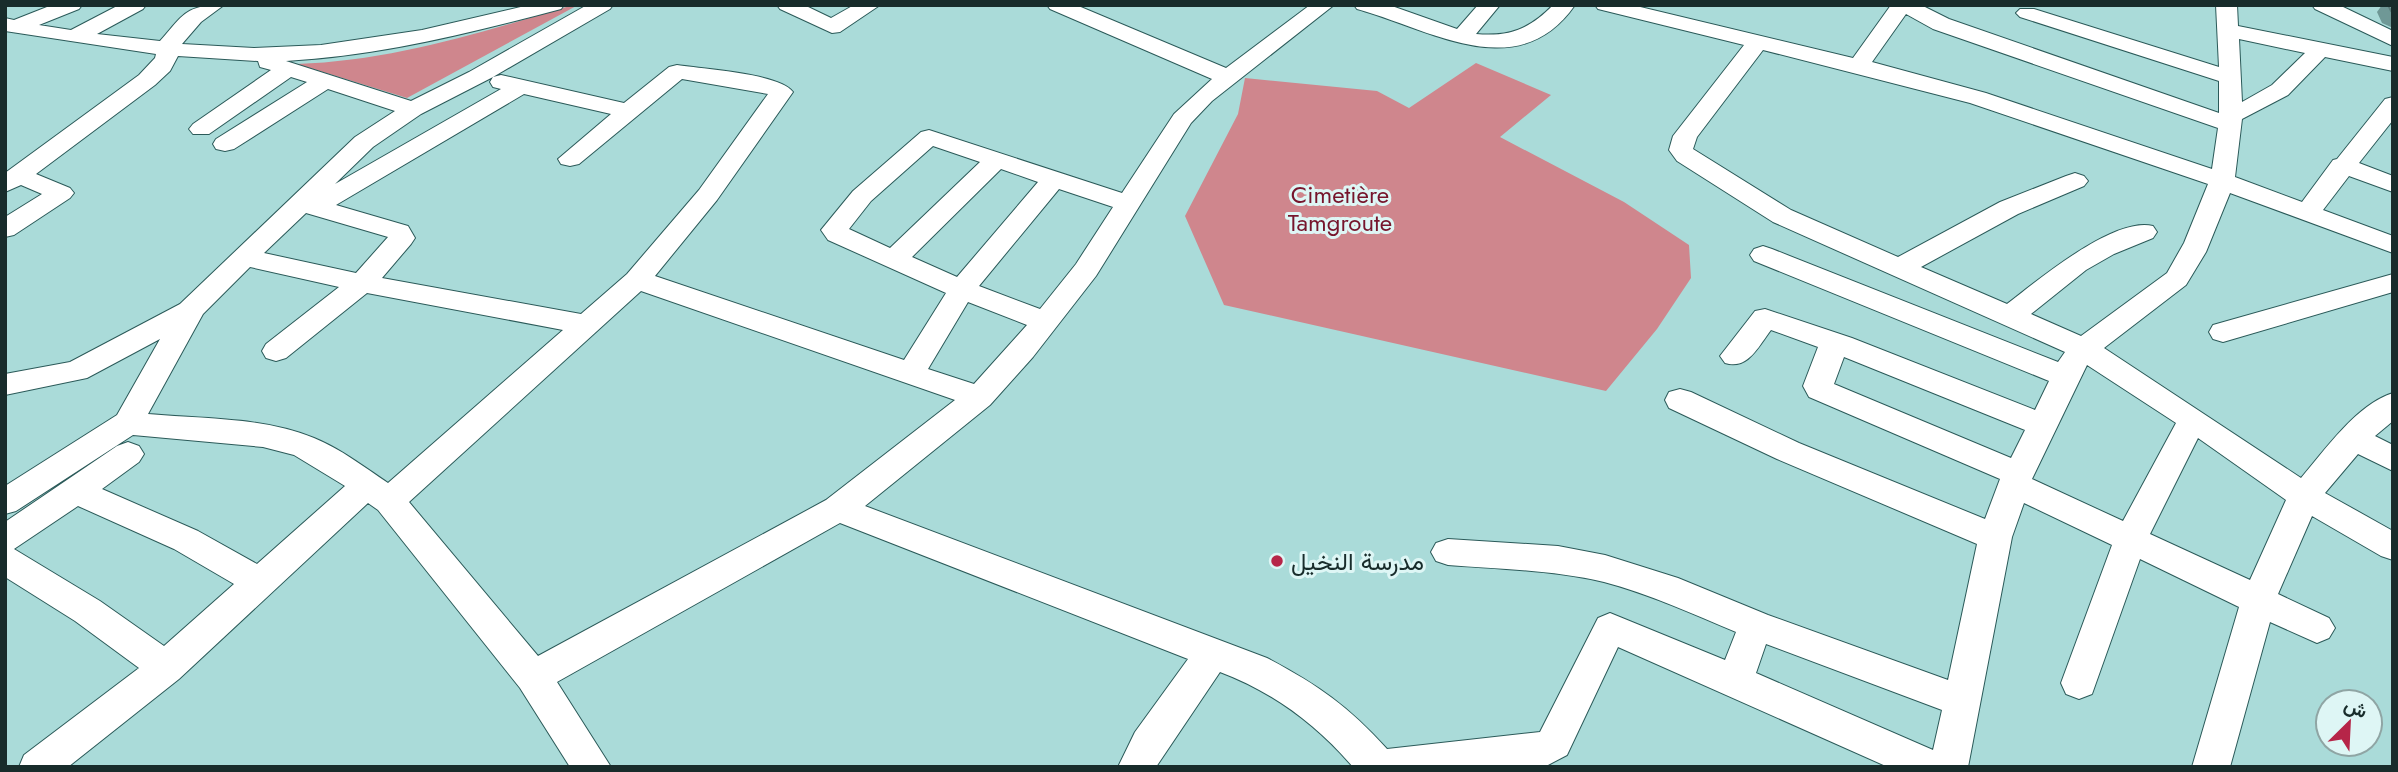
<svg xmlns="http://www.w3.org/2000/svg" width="2398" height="772" viewBox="0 0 2398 772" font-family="Jost,Vazirmatn,sans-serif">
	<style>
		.green { fill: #cf868d }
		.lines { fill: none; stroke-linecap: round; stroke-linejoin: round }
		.minor-casing { stroke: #2b5a59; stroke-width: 2 }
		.minor { fill: #fff; fill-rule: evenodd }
		.wall { fill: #6f9896 }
		.building { fill: #81b1af; stroke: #5a7c7a; stroke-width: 2 }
		.poi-dot { fill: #b62548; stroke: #def6f5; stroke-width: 2.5 }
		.labels { text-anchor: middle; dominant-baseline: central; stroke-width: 6; stroke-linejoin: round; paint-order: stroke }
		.park-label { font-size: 24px; fill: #76152c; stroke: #def6f5 }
		.poi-label { font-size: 24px; fill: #182c2b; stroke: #def6f5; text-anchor: start }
	</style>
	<rect width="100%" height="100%" fill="#aadbd9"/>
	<!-- green -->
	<path class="green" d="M573,5H578L407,98L297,64C392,61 483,32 573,5Z
		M1476,63L1551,95L1500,137L1624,202L1689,245L1691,278L1657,329L1606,391L1224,305L1185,216L1238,114L1245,78L1377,91L1409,108Z"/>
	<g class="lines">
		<!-- minor casing -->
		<g class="minor-casing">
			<path id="minor" d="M52,5H82L79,9L39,25L71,30L119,5H146L143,9L97,34L160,41C184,14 185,5 224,5L201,22L182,44L254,48L321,45L422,30L529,5H564L561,9C471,33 380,56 286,61L411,101L469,72L587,5H613L610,9L493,77L501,75L624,103L669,67L677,65C701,69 779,73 793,92L717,200L655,276L904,360L946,293L828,240L821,230L853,191L921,132L929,130L1122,193L1174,114L1212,79L1050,9L1047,5H1076L1226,68L1310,5H1334L1212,101L1191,123L1096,276L1033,357L990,405L865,506L1267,658C1318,685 1348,706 1387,749L1540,732L1598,618L1610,613L1725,660L1736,632C1693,614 1649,594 1604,582C1553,570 1500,569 1448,565L1436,561L1431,552L1436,543L1448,539L1558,546L1605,555L1678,578L1768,615L1948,680L1977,544L1777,459L1669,408L1665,400L1669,392L1680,389L1691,392L1799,443L1985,519L2000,479L1809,397L1803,386L1818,347L1771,330C1758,347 1748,370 1725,363L1720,356L1755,311L1765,309L1852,338L2035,410L2049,381L1754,261L1750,255L1754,249L1763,246L1772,249L2058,362L2065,352L1773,222L1677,161L1669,150L1673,136L1744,45L1598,9L1595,5H1632L1853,58L1891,5H1921L1949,19L2219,113V81L2020,17L2016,13L2020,9H2034L2219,67L2216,5H2237L2238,26L2393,57V71L2325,57L2288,95L2242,119L2235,177L2302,202L2333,160L2337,159L2385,99L2393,97V120L2359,163L2393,176V192L2349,176L2323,210L2393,236V253L2230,193L2206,252L2186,285L2104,348L2301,478C2325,450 2357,404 2393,393V421L2375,436L2393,445V471L2358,454L2325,493L2393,531V560L2381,556L2312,516L2278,594L2329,618L2335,628L2329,638L2317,643L2270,622L2230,767H2192L2239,607L2140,559L2092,694L2079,699L2066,694L2061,683L2112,545L2024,503L2012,537L1968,767H1888L1618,647L1567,755L1548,765L1353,767C1316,724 1273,692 1220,672L1156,767H1118L1135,732L1188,659L840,523L557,682L611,767H570L520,688L378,510L368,503L179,679L68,767H19L24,755L139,668L75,621L5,577V522L117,446L128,442L139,446L144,454L139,462L102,489L198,531L257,564L345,486L294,455L263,447L133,435L16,511L5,514V486L117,415L160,339L87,378L5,395V374L70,362L180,304L355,137L395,111L328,89L234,149L225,151L216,149L213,144L216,139L307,82L291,77L209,134H193L189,129L193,124L271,70L260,67L258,61L178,56L170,71L155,85L36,174L70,188L74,193L70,198L14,235L5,237V217L42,194L21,185L5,192V173L139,75L155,58L156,54L5,31V18L14,20ZM1906,14L1933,29L2218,128L2212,169L1986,93L1872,62ZM2239,39L2305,53L2272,85L2242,102ZM1763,50L1970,103L2208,184L2184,243L2167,273L2081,336L2031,314L2086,270L2114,254L2153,238L2157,232L2153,226C2114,216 2037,281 2007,304L1921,267L2018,214L2084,186L2088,181L2084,176L2075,173L2066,176L2000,202L1898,257L1791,210L1693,149L1697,137ZM493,77L490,82L493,87L501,89L335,184L373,147L421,114ZM682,79L768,94L699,190L627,274L581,314L382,278L411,244L415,238L408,226L336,205L524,94L611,114L558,159L561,164L570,166L579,164ZM933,146L980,162L890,248L849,229L871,201ZM1001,169L1038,182L957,277L912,257ZM1059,189L1113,207L1076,264L1040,309L979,286ZM306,213L388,237L356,273L264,253ZM250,267L339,287L266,344L262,351L266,358L276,361L286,358L367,293L563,330L388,483C364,467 341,449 314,438C264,417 202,419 148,414L203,314ZM641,291L955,400L826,500L538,656L409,502ZM968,302L1027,325L974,384L928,369ZM1844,357L2025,430L2011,458L1834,384ZM2087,365L2176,423L2123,521L2032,479ZM2198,438L2286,500L2250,580L2150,534ZM78,506L174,549L234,584L164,646L100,601L14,549ZM1766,644L1942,710L1933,750L1756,673Z
				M777,5H804L831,18L854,5H880L840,32L832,33L780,9Z
				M1354,5H1389L1457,29L1478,5H1500L1476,34C1509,37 1530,29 1553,5H1575C1518,87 1430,29 1357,9Z
				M2312,5H2339L2393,31V46L2315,9Z
				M2393,274V292L2223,342L2213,339L2209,332L2213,325Z"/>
		</g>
		<!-- minor -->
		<use href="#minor" class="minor"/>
	</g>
	<!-- wall -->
	<path class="wall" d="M2382,5H2393V28L2382,23L2377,12Z"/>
	<!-- building -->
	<path class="building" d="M2388,5H2393V12L2391,11Z"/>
	<!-- markers -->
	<circle class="poi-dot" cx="1277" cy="561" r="7"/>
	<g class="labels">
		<!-- park labels -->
		<g class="park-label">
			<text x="1340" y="194">Cimetière<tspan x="1340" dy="28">Tamgroute</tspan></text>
		</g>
		<!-- poi labels -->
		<g class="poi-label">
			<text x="1291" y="561">مدرسة النخيل</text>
		</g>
	</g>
	<!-- border -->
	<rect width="2398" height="772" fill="none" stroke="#182c2b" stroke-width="14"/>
	<!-- north arrow -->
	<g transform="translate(2349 723) rotate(24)"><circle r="33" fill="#def6f5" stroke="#8fa5a4" stroke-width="2"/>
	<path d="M0-5L12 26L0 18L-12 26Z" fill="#b62548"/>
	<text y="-10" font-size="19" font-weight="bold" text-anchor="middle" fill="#182c2b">ش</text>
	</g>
</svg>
